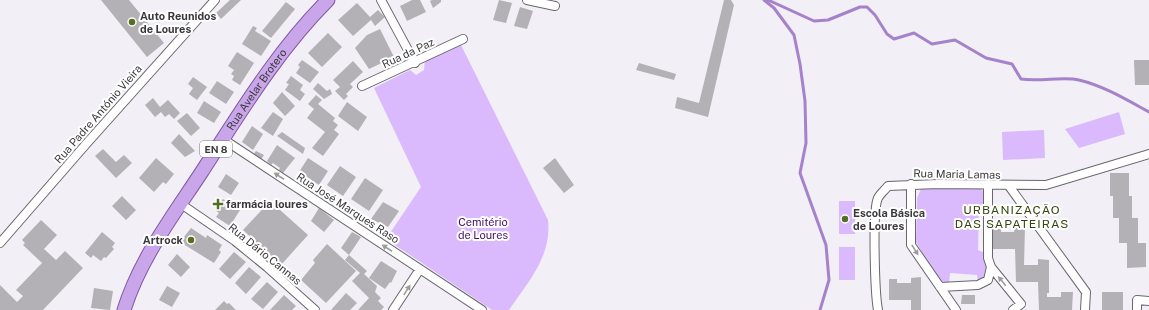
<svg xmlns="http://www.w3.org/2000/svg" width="1149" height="310" viewBox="0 0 1149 310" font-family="'Public Sans',sans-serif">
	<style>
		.green { fill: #dabafc }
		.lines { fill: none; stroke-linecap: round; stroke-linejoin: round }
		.stream { stroke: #a682cb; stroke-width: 3 }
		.building { fill: #b3b0b6 }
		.street-casing { stroke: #69666c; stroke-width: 10 }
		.primary-casing { stroke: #8058a3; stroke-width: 15 }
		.street { stroke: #fff; stroke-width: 8 }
		.primary { stroke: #c9a6e9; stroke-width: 13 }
		.oneway { fill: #9c9c9d }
		.poi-dot { fill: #556f22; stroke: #fff; stroke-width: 1.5 }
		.labels { text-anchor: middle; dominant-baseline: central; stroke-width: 4; stroke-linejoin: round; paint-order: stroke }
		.shield { fill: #fff; stroke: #757476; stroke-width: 1 }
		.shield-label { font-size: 10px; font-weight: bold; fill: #3a383b }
		.poi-label { font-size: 11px; font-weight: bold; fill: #3a383b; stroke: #fff; text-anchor: start }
		.street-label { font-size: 11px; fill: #3a383b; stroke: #fff }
		.park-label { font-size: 11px; fill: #420e66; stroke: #fff }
		.neighbourhood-label { font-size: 12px; letter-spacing: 1px; fill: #344610; stroke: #fff }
	</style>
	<rect width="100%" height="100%" fill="#f2eff6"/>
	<!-- green -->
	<path class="green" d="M461,45L548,220C552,256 528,282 509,310H492L386,239L421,187L374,88L410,70L416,75L424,70L425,59Z
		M1119,112L1125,134L1079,148L1065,129Z
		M1044,130L1045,158L1003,160L1002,132Z
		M921,189H981L984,192L985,204L979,206L978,250L985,253L988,269L983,280L978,282L977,275L950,273L949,283L938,280L916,242L917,198Z
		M839,201H855V234H839Z
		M839,247H855V280H839Z"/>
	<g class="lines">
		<!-- stream -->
		<path class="stream" d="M764,0L774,8L794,35L800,64L805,101L806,143L800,173L826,245L829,280L820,310
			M768,0L814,21L828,20L860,7H867L875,15L887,34L894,39L914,33L932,44L955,40L986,58L1012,64L1021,79C1040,82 1064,76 1079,80C1104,86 1127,100 1149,112"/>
	</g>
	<!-- building -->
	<path class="building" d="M101,0H129L164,43L147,57Z
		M230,0H241L221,19L216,13Z
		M412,0H420L426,12L407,21L400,6Z
		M432,0H441V2L433,8L430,1Z
		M499,0L512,3L506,23L493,20Z
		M724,0H731L734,5L708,117L675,108L677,97L699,103Z
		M286,2L295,9L271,38L262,31Z
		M357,3L370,17L378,10L385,17L375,26L371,20L353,36L338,20Z
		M520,7L533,11L527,29L514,26Z
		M253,26L257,28L255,31L271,41L261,56L242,44Z
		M380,29L394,57L369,69L355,48L367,35Z
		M328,33L342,47L322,67L308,53Z
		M237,52L254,63L240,85L232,80L234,76L231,74L234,70L228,66Z
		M302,60L319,72L310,83L296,73L300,67L298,65Z
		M1134,60H1149V85H1135Z
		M353,61L363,72L350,84L353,87L346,94L348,96L344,100L335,91L340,87L333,80Z
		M639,63L676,74L674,80L636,70Z
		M291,76L303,85L300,90L305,94L300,101L285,90L289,84L286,83Z
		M193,77L207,87L197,100L189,94L193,88L188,84Z
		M217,81L234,92L226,104L209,93Z
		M318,83L327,91L330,89L332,94L324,99L313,89Z
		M282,92L295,106L285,116L273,103Z
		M316,95L322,100L318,104L335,118L333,121L338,125L334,130L339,134L323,156L312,148L325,132L307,118L314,109L308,104Z
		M153,98L160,107L168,100L180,113L174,119L169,114L165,117L161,112L155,117L145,105Z
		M204,101L221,112L214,123L197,113Z
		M347,102L367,117L358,131L338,116Z
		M273,112L283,119L273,136L261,128Z
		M187,113L200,128L191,136L177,121Z
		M252,126L263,134L253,150L242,142Z
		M282,132L305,148L303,154L277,136Z
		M179,134L195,151L185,157L171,143Z
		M277,145L295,158L283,173L279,170L280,168L273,163L271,165L267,161Z
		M103,149L116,162L124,155L132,163L116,178L95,156Z
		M256,151L264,155L260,161L252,156Z
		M156,158L174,174L166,184L163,182L154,192L139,178Z
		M308,158L328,171L319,185L299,172Z
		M555,158L574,185L564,193L543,168Z
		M340,166L356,177L343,196L327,185Z
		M1110,173H1129V196H1132V218H1138V243H1146V267L1127,268V243H1119V218H1113V196H1110Z
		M226,174L239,183L231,195L218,187Z
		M365,178L383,190L369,211L351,199Z
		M122,196L136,210L126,220L112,206Z
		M223,199L240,210L230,226L216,217L219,213L215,210Z
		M270,201L308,235L281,265L243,230Z
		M383,202L399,211L388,227L371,219Z
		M319,208L334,220L324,232L311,221Z
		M41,220L57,235L44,249L56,260L65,251L83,268L43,310H0V285L17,302L23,296L16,290L42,263L23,245L25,243L22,240Z
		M1015,227H1025L1024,265H1038V259L1049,260V293H1047V297H1061V292H1073L1072,310H1039L1038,282H1016L1015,249H992V229H1001V232H1014Z
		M191,228L206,238L207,235L222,245L219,250L221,252L214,263L180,242Z
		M102,232L115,243L112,247L114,249L106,258L104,257L101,261L93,255L91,258L85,253Z
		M352,232L361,237L349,255L341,248Z
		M327,244L356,271L326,303L301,280L315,263L313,260Z
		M234,252L246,262L230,279L219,269Z
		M177,254L190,267L181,277L168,265Z
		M349,255L367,271L364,274L377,286L375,292L381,298L378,301L384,307L381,310H358L369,298L352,281L360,273L345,260Z
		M381,261L397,271L391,283L390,282L385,289L369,278Z
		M249,267L261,277L246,294L235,283Z
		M921,277V310H911V300H889V279H897V283H911V278Z
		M267,282L278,292L263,309L251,299Z
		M167,286L180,293L172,307L159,300Z
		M94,288L113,291L110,310L91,308Z
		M1102,292H1123V310H1102Z
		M346,293L357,303L350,310H331Z
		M284,295L296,306L292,310H270Z
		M962,295H975V304H961Z
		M224,301L227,304L229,303L236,310H215Z"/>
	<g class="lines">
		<!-- street casing -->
		<g class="street-casing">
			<path id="street" d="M381,0L415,63
				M527,0L555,6
				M362,86L463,39
				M223,139L482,310
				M911,184V245L956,310
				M988,184V258L991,267L1021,304L1013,310
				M1009,186L1086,292L1085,310
				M181,204L235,241L267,267L315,310
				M0,243L87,143L215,0
				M940,287L978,285L988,280L991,267
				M393,310L420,269
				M878,310C875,294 872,210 878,198C880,194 885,190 888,186L938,184L1046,185L1149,154
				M1137,310V300L1149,301"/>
		</g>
		<!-- primary casing -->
		<g class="primary-casing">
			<g id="primary">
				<path id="s1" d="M124,310C140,259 172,217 201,173C240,113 277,51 328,0"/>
			</g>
		</g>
		<!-- street -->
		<use href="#street" class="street"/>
		<!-- primary -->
		<use href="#primary" class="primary"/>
	</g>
	<!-- one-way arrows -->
	<defs><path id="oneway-solid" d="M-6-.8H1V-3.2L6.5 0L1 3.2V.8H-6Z"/></defs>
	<g class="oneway">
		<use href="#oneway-solid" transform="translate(279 176) rotate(-147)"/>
		<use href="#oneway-solid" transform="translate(387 248) rotate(-147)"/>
		<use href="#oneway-solid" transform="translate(915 250) rotate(58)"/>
		<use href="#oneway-solid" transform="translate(1002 281) rotate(-129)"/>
		<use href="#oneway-solid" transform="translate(407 290) rotate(-57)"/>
	</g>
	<!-- markers -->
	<g class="poi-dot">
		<circle cx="132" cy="22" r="4"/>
		<path d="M216 198h4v4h4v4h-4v4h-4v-4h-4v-4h4z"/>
		<circle cx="845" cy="219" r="4"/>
		<circle cx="191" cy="240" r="4"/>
	</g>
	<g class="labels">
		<!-- shield labels -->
		<rect class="shield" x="200" y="141" width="32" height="16" rx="3"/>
		<g class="shield-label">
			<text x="216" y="149">EN 8</text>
		</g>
		<!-- poi labels -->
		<g class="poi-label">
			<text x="140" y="16">Auto Reunidos<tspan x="140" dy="13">de Loures</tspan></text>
			<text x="226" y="204">farmácia loures</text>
			<text x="853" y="213">Escola Básica<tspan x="853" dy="13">de Loures</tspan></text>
			<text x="183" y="240" text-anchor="end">Artrock</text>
		</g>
		<!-- street labels -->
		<g class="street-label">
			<text transform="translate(408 53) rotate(-25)">Rua da Paz</text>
			<text stroke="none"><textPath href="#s1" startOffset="258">Rua Avelar Brotero</textPath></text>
			<text transform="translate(98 114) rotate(-49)">Rua Padre António Vieira</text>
			<text transform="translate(957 174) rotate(1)">Rua Maria Lamas</text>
			<text transform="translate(348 208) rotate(33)">Rua José Marques Raso</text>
			<text transform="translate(265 254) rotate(39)">Rua Dário Cannas</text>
		</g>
		<!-- park labels -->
		<g class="park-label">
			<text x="483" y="222">Cemitério<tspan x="483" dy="13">de Loures</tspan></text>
		</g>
		<!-- neighbourhood labels -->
		<g class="neighbourhood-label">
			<text x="1012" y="210">URBANIZAÇÃO<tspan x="1012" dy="14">DAS SAPATEIRAS</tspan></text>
		</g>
	</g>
</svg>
